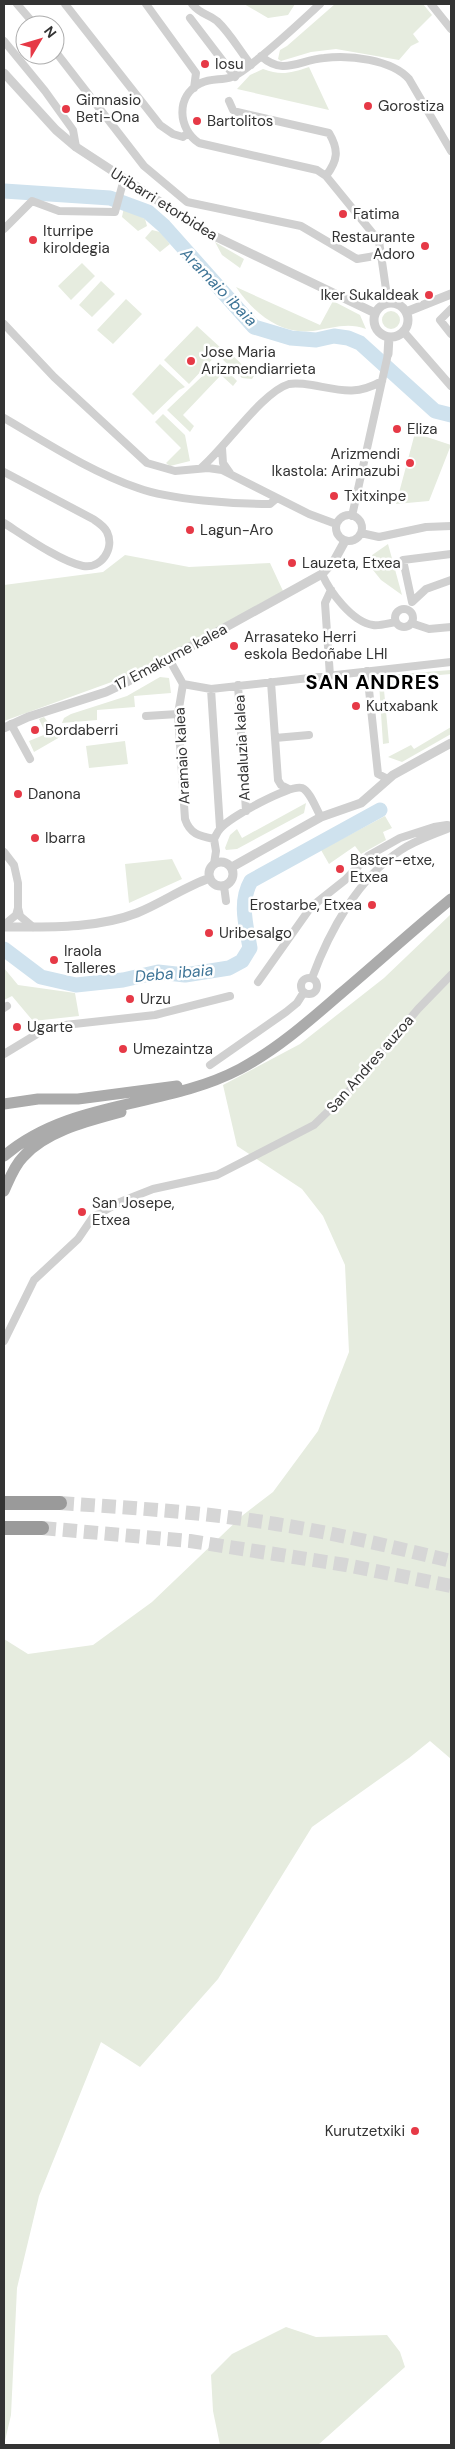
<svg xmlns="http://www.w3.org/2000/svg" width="455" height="2449" viewBox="0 0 455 2449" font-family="'DM Sans',sans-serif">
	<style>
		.green { fill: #e6ecdf }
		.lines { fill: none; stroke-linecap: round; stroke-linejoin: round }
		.river { stroke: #cfe2ee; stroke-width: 15 }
		.motorway-tunnel { stroke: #d6d6d6; stroke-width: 14; stroke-dasharray: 14 7; stroke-linecap: butt }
		.minor { stroke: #d0d0d0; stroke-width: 8 }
		.tertiary { stroke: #d0d0d0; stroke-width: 9 }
		.primary { stroke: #ababab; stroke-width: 11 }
		.motorway { stroke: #9a9a9a; stroke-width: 14 }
		.poi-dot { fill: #e63946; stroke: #fff; stroke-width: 2 }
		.labels { text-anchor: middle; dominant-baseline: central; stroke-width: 5; stroke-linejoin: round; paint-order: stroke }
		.poi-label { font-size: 15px; fill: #333; stroke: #fff; text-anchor: start }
		.street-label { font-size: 15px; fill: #333; stroke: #fff }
		.water-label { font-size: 16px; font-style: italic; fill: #3f7597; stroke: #fff }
		.district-label { font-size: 20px; font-weight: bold; letter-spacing: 1px; fill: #000; stroke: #fff }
	</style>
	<rect width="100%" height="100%" fill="#fff"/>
	<!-- green -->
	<path class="green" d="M244,4H295L288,15L268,18Z
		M335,4H423L432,15L413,34L419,42L411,46L399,60L336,49L311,52L281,61L278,59L280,50L287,46Z
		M309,67L329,110L237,89L250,75L263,69C281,76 291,73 309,67Z
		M124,207L145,219L147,226L138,231L122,217Z
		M152,230L160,232L170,244L160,252L145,238Z
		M215,242L244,259L240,268L222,255Z
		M82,263L95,276L71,300L58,286Z
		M101,281L115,294L92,317L79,305Z
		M236,287L320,325L333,301L360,315L366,329C348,322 332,328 313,331C279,335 253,312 236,287Z
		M126,299L142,314L113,344L97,330Z
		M382 320a9 9 0 1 1 18 0a9 9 0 1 1-18 0Z
		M197,326L222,349L189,384L164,360Z
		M228,351L254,376L252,379L242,378L221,358Z
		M218,361L237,381L233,386L221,375L183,415L194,426L190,432L167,410Z
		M160,364L185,387L179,390L153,415L132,394Z
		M163,414L185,435L190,461L170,466L166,463L181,448L155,422Z
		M415,433L451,445L429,501L396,504Z
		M388,544L402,595L381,580L365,560Z
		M125,555L189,567L270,563L283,591L131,675L4,721V585L103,572Z
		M451,670V674L393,679L394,689L384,690L389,743L383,744L379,683L388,682V675Z
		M160,677L169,678L171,693L134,696L135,707L97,710V720L62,723L64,718L71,714L127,696Z
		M44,717L60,737L34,752L29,741L46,734L39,719Z
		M451,727V734L402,762L388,757L411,745L414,749Z
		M125,741L128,764L89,768L86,746Z
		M306,803L304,813L237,849L226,850L225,848L230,835L237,829L242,838Z
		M385,816L392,828L383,832L386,840L361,854L355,846L329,864L321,850Z
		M172,859L182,879L129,903L125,864Z
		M451,914V1759L430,1741L409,1758L312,1827L218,1979L140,2067L101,2042L39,2196L17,2288L11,2415L4,2445V1639L28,1654L93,1645L152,1602L243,1515L273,1492L318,1431L349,1352L345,1265L323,1216L302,1189L237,1146L223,1085L300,1044L384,978Z
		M4,968L18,985L75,993L79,1016L33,1021L12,996L4,1000Z
		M286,2327L316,2337L387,2335L400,2352L405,2367L318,2445H220L213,2411L211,2375L232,2354Z"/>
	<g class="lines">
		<!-- river -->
		<path class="river" d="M4,191L110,198L148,212L164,226L254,327L291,338L316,340L334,336L348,338L360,343L435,411L451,415
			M4,949L41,977L76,985L123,980L158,972L185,975L229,968L242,961L250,948C246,925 239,902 251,881L380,810"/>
		<!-- motorway-tunnel -->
		<path class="motorway-tunnel" d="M60,1503C132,1508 205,1512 276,1524C335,1533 393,1547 451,1561
			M42,1528L190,1541L346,1565L451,1586"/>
		<!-- minor -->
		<path class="minor" d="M17,4L35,25
			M65,4L160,125L173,134L183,137L188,133
			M146,4L196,73L194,88
			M192,4C201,15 207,13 217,21C230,33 240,51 251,65
			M320,4C294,28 269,52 241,72C229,82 214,77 201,83C175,96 178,129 199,143L317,170L326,176L379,241L388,303
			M431,4L451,29
			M190,18L235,77
			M4,41L45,91L73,130L76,147
			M55,51L144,166L187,202L301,226L357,259L381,255
			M261,56C283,76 299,60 324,58C349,55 391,59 409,79L451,151
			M229,101L233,110L237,112L329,133C339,150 338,160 326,176
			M4,229L32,201L59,211L115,212L124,179
			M451,309L440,320L451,334
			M4,324L54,377L147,463L175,471L208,468L222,470L309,514L336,524
			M403,331L451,386
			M4,418C47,443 91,472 138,488C171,500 235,504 270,504L277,498
			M222,448L223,463L230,473
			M201,468C225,448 262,392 289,384C296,383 305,384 312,385C340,390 356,396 382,381
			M4,472L93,519C99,523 104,526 107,532C115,549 101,569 83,566C61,562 23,535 4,523
			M336 528a13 13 0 1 1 26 0a13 13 0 1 1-26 0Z
			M352,516L388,354
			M361,533L379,537L426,527L451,526
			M451,554L403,560L412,602L426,589L451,580
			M322,574C330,592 352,622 373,625C380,626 389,623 396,622
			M395 618a9 9 0 1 1 18 0a9 9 0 1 1-18 0Z
			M411,623L429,629L451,627
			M169,659L183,684L211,689L451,662
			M367,671L378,774L388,779
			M330,676L325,603L331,590
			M271,682L278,780L281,785L289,789
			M183,684L178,714L185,819C190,834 199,836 214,839
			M238,685L246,811
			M211,689L220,828
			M146,716L178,714
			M11,724L30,759
			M275,738L309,735
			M4,852L14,865L18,883V908L16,915L4,925
			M214,864L216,851L214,839C216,836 217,832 220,829C228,818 290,784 302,788C310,791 316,809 321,817
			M224,886L226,901
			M18,908L20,916L33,927
			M312,978C329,932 358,878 401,850C416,840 433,835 449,828
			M301 986a8 8 0 1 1 16 0a8 8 0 1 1-16 0Z
			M258,982L311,907L345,880L368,856L400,838L434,827L447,825L451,826
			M4,1008L7,1006
			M4,1054L42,1031L56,1026L155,1015L230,996
			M210,1065L286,1012L297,1003L304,992
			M4,1341L34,1280L78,1239L93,1217L120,1202L153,1189L217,1175L314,1125L348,1092L418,1009L451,975"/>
		<!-- tertiary -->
		<path class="tertiary" d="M4,73L56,130L76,147L206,232L375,313
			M374 320a17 17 0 1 1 34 0a17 17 0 1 1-34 0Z
			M406,312L451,294
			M388,354L389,337
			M4,728L28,717L106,692L123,684L322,574L334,561L345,541
			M209 874a12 12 0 1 1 24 0a12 12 0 1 1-24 0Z
			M232,867L321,817L361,803L393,775L451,743
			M4,927C47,927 96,929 137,913C162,903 184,887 210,878"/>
		<!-- primary -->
		<path class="primary" d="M4,1104L38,1099H78L177,1086
			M4,1156C71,1099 164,1109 240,1069C276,1050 308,1022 339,995C377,963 413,930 451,899
			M4,1191C9,1180 14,1166 23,1157C46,1131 88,1121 121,1112"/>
		<!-- motorway -->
		<path class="motorway" d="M4,1503H60
			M4,1528H42"/>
	</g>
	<!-- markers -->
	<g class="poi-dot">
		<circle cx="205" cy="64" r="5"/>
		<circle cx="368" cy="106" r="5"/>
		<circle cx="66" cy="109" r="5"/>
		<circle cx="197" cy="121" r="5"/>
		<circle cx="343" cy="214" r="5"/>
		<circle cx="33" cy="240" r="5"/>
		<circle cx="425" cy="246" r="5"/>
		<circle cx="429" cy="295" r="5"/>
		<circle cx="191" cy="361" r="5"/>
		<circle cx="397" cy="429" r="5"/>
		<circle cx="410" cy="463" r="5"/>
		<circle cx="334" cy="496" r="5"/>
		<circle cx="190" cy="530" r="5"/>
		<circle cx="292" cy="563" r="5"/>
		<circle cx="234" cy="646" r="5"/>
		<circle cx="356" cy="706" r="5"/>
		<circle cx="35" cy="730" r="5"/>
		<circle cx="18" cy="794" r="5"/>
		<circle cx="35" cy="838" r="5"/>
		<circle cx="340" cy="869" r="5"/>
		<circle cx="372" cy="905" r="5"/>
		<circle cx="209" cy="933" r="5"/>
		<circle cx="54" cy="960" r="5"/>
		<circle cx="130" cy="999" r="5"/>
		<circle cx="17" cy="1027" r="5"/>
		<circle cx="123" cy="1049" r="5"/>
		<circle cx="82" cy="1212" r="5"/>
		<circle cx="415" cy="2131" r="5"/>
	</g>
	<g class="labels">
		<!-- poi labels -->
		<g class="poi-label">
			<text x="215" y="64">Iosu</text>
			<text x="76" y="100">Gimnasio<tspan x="76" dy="17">Beti-Ona</tspan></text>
			<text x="378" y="106">Gorostiza</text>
			<text x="207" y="121">Bartolitos</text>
			<text x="353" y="214">Fatima</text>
			<text x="43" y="231">Iturripe<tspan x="43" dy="17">kiroldegia</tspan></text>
			<text x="415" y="237" text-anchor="end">Restaurante<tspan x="415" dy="17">Adoro</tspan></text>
			<text x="419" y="295" text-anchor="end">Iker Sukaldeak</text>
			<text x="201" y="352">Jose Maria<tspan x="201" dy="17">Arizmendiarrieta</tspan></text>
			<text x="407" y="429">Eliza</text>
			<text x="400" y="454" text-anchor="end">Arizmendi<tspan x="400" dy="17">Ikastola: Arimazubi</tspan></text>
			<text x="344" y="496">Txitxinpe</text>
			<text x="200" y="530">Lagun-Aro</text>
			<text x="302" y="563">Lauzeta, Etxea</text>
			<text x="244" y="637">Arrasateko Herri<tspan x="244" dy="17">eskola Bedoñabe LHI</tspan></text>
			<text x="366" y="706">Kutxabank</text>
			<text x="45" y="730">Bordaberri</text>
			<text x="28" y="794">Danona</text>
			<text x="45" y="838">Ibarra</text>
			<text x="350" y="860">Baster-etxe,<tspan x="350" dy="17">Etxea</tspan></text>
			<text x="362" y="905" text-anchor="end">Erostarbe, Etxea</text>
			<text x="219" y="933">Uribesalgo</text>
			<text x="64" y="951">Iraola<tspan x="64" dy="17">Talleres</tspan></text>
			<text x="140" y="999">Urzu</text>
			<text x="27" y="1027">Ugarte</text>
			<text x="133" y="1049">Umezaintza</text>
			<text x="92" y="1203">San Josepe,<tspan x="92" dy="17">Etxea</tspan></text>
			<text x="405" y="2131" text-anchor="end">Kurutzetxiki</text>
		</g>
		<!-- street labels -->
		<g class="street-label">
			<text transform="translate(164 204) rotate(32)">Uribarri etorbidea</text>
			<text transform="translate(171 657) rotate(-28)">17 Emakume kalea</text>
			<text transform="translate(242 748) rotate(-93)">Andaluzia kalea</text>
			<text transform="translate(182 756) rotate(-93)">Aramaio kalea</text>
			<text transform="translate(370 1064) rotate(-49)">San Andres auzoa</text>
		</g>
		<!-- water labels -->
		<g class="water-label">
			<text transform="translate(219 287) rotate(46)">Aramaio ibaia</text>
			<text transform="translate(174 973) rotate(-5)">Deba ibaia</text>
		</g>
		<!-- district labels -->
		<g class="district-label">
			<text x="373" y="682">SAN ANDRES</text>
		</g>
	</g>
	<!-- border -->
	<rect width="455" height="2449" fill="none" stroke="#333333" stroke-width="10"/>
	<!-- north arrow -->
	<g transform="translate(40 40) rotate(52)"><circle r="24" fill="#ffffff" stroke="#adadad"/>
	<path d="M0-4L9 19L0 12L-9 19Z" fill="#e63946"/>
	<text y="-8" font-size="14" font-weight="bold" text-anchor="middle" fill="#333333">N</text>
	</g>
</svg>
